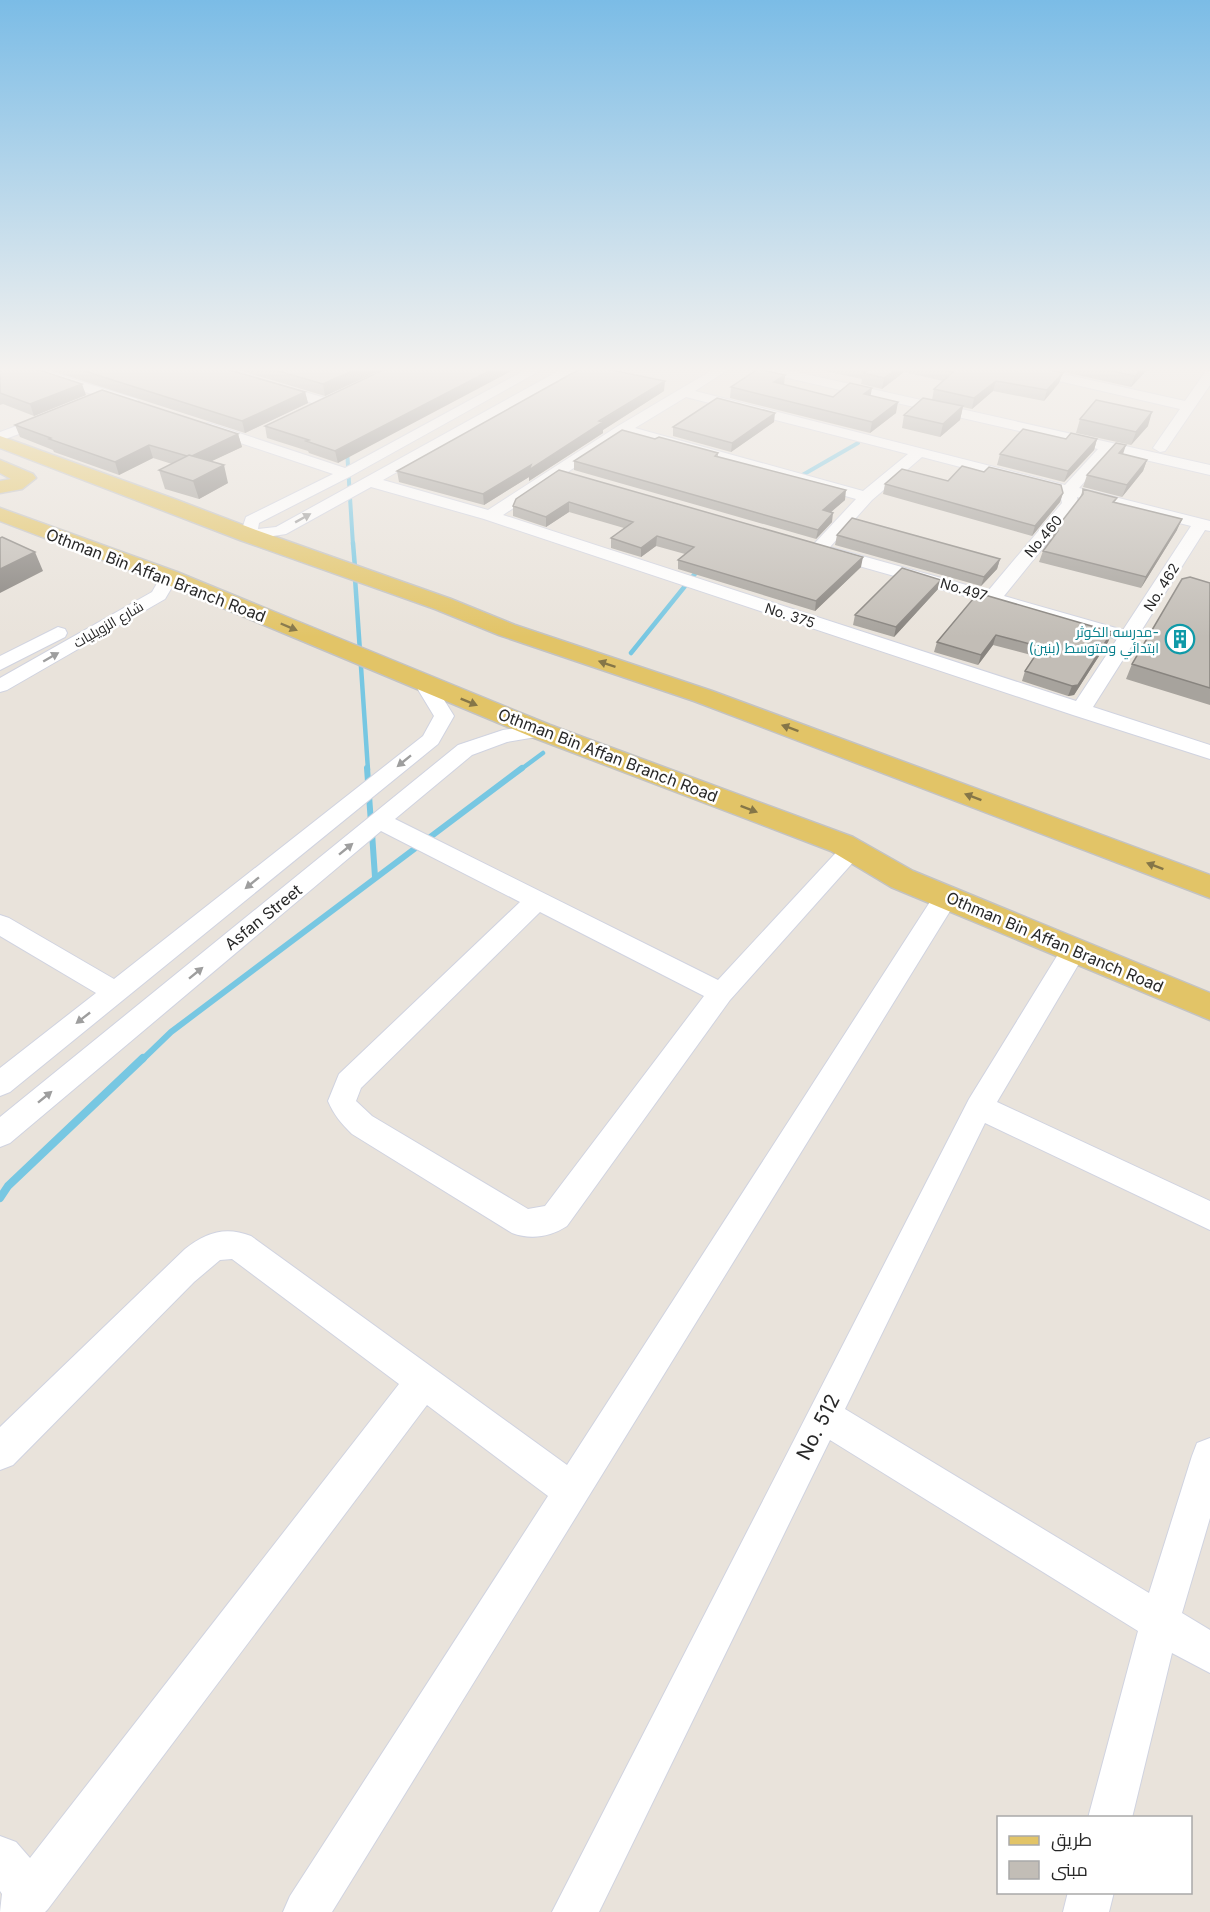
<svg xmlns="http://www.w3.org/2000/svg" width="1210" height="1912" viewBox="0 0 1210 1912" font-family="Inter,Cairo,sans-serif">
	<style>
		.lines { fill: none; stroke-linecap: round; stroke-linejoin: round }
		.stream-far3 { stroke: #77c7e2; stroke-width: 4 }
		.stream-far2 { stroke: #77c7e2; stroke-width: 4.5 }
		.stream-far1 { stroke: #77c7e2; stroke-width: 6 }
		.stream { stroke: #77c7e2; stroke-width: 8 }
		.minor-casing { stroke: #d0d3e0; stroke-width: 2 }
		.major-casing { stroke: #c3c3c3; stroke-width: 3 }
		.minor { fill: #fff; fill-rule: evenodd }
		.major { fill: #e2c467; fill-rule: evenodd }
		.wall { fill: #a7a39d }
		.shaded-wall { fill: #88847f }
		.building { fill: #c2bdb6; stroke: #88847f; stroke-width: 1.5 }
		.oneway { fill: #9e9e9e }
		.oneway2 { fill: #857648 }
		.labels { text-anchor: middle; dominant-baseline: central; stroke-width: 5; stroke-linejoin: round; paint-order: stroke }
		.far-street-label { font-size: 14px; fill: #282828; stroke: #fff }
		.far-culture-label { font-size: 14px; fill: #0d838f; stroke: #fff; text-anchor: end }
		.street-label { font-size: 16px; fill: #282828; stroke: #fff }
		.near-street-label { font-size: 20px; fill: #282828; stroke: #fff }
	</style>
	<rect width="100%" height="100%" fill="#e9e3db"/>
	<g class="lines">
		<!-- stream-far3 -->
		<path class="stream-far3" d="M347,450L353,545
			M799,477L858,443"/>
		<!-- stream-far2 -->
		<path class="stream-far2" d="M353,543L355,568
			M355,578L368,770
			M631,653L698,570
			M520,770L543,753"/>
		<!-- stream-far1 -->
		<path class="stream-far1" d="M367,768L371,823
			M372,833L375,877
			M142,1060L171,1032L522,768"/>
		<!-- stream -->
		<path class="stream" d="M0,1198L8,1186L143,1058"/>
		<!-- minor casing -->
		<g class="minor-casing">
			<path id="minor" d="M20,369H40L137,399L139,402L137,405H127L21,372Z
				M207,369H227L332,400L334,403L327,407L322,406L208,372Z
				M527,369H543L351,476L259,523L258,529L276,527L562,369H578L383,480L488,510L618,426L714,369H729L695,391L1065,485L1098,449L766,373L760,369H783L1210,465V475L1111,452L1079,488L1210,521V531L1205,530L1093,707L1210,745V759L1073,715L484,519L371,487L286,534L248,540L242,539L240,535L246,517L333,474L202,430L200,427L207,423L212,424L345,468ZM686,397L908,454L863,491L635,428ZM625,434L856,499L813,545L811,549L813,553L1117,639L1076,701L503,515ZM922,457L1060,493L1062,503L988,591L830,547L872,500ZM1077,497L1191,526L1123,630L1004,596L1076,507L1078,504Z
				M1018,369H1041L1185,401L1205,372L1210,371V385L1165,451L1160,452L1153,448L1180,409L1024,373Z
				M49,414L56,418L54,421L0,441V432Z
				M169,572L175,573L178,577L165,599L7,690L0,692V678L152,592L163,573Z
				M58,627L65,629L67,633L65,637L0,670V656Z
				M424,677L431,679L454,716L438,744L10,1092L0,1096V1068L96,993L0,936V915L9,918L114,979L423,736L434,716L414,683L417,679Z
				M541,725L548,727L551,731L548,735L507,742L472,755L395,819L718,980L844,844L852,842L860,844L864,850L730,1000L567,1226C550,1237 531,1240 512,1233L352,1134C341,1123 334,1115 328,1101L339,1074L520,902L381,831L10,1143L0,1147V1117L458,745L503,730ZM540,912L704,996L545,1206L528,1209L372,1116L356,1101L361,1088Z
				M946,888L955,891L958,897L955,903L332,1912H283L290,1896L548,1496L427,1405L48,1909L45,1912H0L2,1894L0,1891V1836L16,1842L30,1858L399,1384L232,1259L220,1260L194,1282L13,1465L0,1470V1427L185,1249C206,1232 226,1226 251,1236L567,1465L937,891Z
				M1074,941L1083,943L1087,950L997,1102L1210,1201V1230L985,1123L845,1409L1149,1593L1192,1456L1197,1443L1210,1438V1518L1182,1613L1210,1630V1673L1172,1653L1132,1818H1088L1138,1631L830,1440L599,1912H552L969,1099L1065,943Z
				M1068,1892H1114L1109,1912H1063Z"/>
		</g>
		<!-- major casing -->
		<g class="major-casing">
			<path id="major" d="M0,436L177,500L256,530L451,599L515,625L712,691L1210,875V898L694,701L499,635L435,609L240,540L0,448Z
				M0,460L33,474L36,478L22,489L0,493V481L11,479L0,473Z
				M0,508L177,572L550,725L853,837L913,871L1210,993V1020L891,887L831,851L532,737L161,582L0,521Z"/>
		</g>
		<!-- minor -->
		<use href="#minor" class="minor"/>
		<!-- major -->
		<use href="#major" class="major"/>
	</g>
	<!-- wall -->
	<path class="wall" d="M0,369L86,395L34,416L3,404L0,405Z
		M46,369H226L305,392L308,403L245,433Z
		M235,369H383L325,396Z
		M385,369L338,463L309,453L308,451L267,438L265,426Z
		M815,369H1046L1059,383L1044,401L993,391L972,409L963,407L960,420L940,437L902,428L904,415L932,400L934,389L943,381L904,372L882,389L861,384L862,379Z
		M1051,369H1148L1131,387Z
		M784,385L833,397L870,395L896,413L870,433L730,398L731,387Z
		M664,391L603,430V433L529,481V477L484,505L399,482L397,471Z
		M1080,419L1148,426L1131,445L1076,433Z
		M774,422L731,452L673,436V427Z
		M15,425L238,434L242,447L211,461L228,483L199,499L165,489L159,470L172,464L153,458L119,475L54,452L53,450L20,437Z
		M655,439L718,453V457L845,500L830,512L832,522L816,539L574,470V461Z
		M1097,439L1094,450L1064,482L997,465L1000,454Z
		M1123,454L1147,460L1143,471L1122,497L1083,487L1087,475Z
		M559,470L861,567L815,611L678,569V560L685,554L656,546L641,557L611,548V538L624,528L569,512L546,527L513,516V506Z
		M948,481L1063,493L1060,502L1032,536L883,494L885,484Z
		M1083,489L1117,498L1115,502L1177,530L1141,588L1039,562L1043,551L1052,538L1055,530L1080,498Z
		M837,535L1000,559L997,569L981,586L835,545Z
		M1210,583V705L1126,679L1132,664Z
		M938,589L894,637L853,625L855,615Z
		M978,593L1112,632L1108,642L1074,695L1068,696L1022,681L1025,671L1035,656L993,645L978,665L934,652L937,642Z"/>
	<!-- shaded-wall -->
	<path class="shaded-wall" d="M356,369H383L325,396L323,384Z
		M493,369H515L338,463L335,451Z
		M896,369H905L904,372L882,389L884,378Z
		M1141,369H1148L1131,387L1135,376Z
		M1063,373L1059,383L1044,401L1047,390Z
		M785,375L784,386L774,382Z
		M665,381L664,391L603,430V433L529,481V477L484,505L483,494Z
		M996,381L993,391L972,409L974,398Z
		M82,384L86,395L34,416L30,404Z
		M872,388L870,399L864,394Z
		M305,392L308,403L245,433L242,421Z
		M898,402L896,413L870,433L872,422Z
		M963,406L960,420L940,437L943,424Z
		M1152,412L1148,426L1131,445L1136,432Z
		M775,413L774,422L731,452L732,443Z
		M238,434L242,447L193,470L189,457Z
		M1097,439L1094,450L1064,482L1068,471Z
		M149,445L153,458L119,475L115,462Z
		M1126,445L1122,457L1119,453Z
		M1147,460L1143,471L1122,497L1127,485Z
		M224,465L228,483L199,499L193,481Z
		M846,490L845,500L822,520L823,510Z
		M1063,493L1060,502L1032,536L1035,526Z
		M569,502V512L546,527V517Z
		M833,513L832,522L816,539L818,530Z
		M1182,519L1177,530L1141,588L1146,577Z
		M657,536L656,546L641,557V548Z
		M35,552L43,571L0,593V569Z
		M863,557L861,567L815,611L816,601Z
		M1000,559L997,569L981,586L984,577Z
		M941,580L938,589L894,637L896,627Z
		M1112,632L1108,642L1074,695L1068,696L1072,686Z
		M996,635L993,645L978,665L981,655Z"/>
	<!-- building -->
	<path class="building" d="M0,369H36L82,384L30,404L0,393Z
		M78,369H226L305,392L242,421Z
		M271,369H356L323,384Z
		M385,369H493L335,451L306,441L309,440L265,426Z
		M580,369H606L665,381L599,421L603,422L529,470L531,465L483,494L397,471Z
		M758,369L785,375L774,382L833,397L850,383L872,388L864,394L898,402L872,422L731,387Z
		M865,369H896L884,378L863,373L868,370Z
		M938,369H1046L1063,373L1047,390L996,381L974,398L934,389L953,372Z
		M1103,369H1141L1135,376Z
		M102,390L238,434L192,456L189,455L187,456L149,445L115,462L49,439L51,438L15,425Z
		M717,398L775,413L732,443L673,427Z
		M923,398L963,406L943,424L904,415Z
		M1096,400L1152,412L1136,432L1080,419Z
		M1023,429L1066,439L1071,433L1097,439L1068,471L1000,454Z
		M622,430L655,439L659,437L718,453L715,456L846,490L823,510L833,513L818,530L574,461Z
		M1116,443L1126,445L1119,453L1147,460L1127,485L1087,475Z
		M189,455L224,465L193,481L159,470Z
		M962,466L984,472L989,467L1061,485L1063,493L1035,526L885,484L902,469L948,481Z
		M559,470L863,557L816,601L678,560L694,547L657,536L641,548L611,538L633,522L569,502L546,517L513,506L516,499Z
		M1083,489L1117,498L1113,502L1182,519L1146,577L1043,551L1058,531L1055,530L1083,494Z
		M852,518L1000,559L984,577L837,535Z
		M2,537L35,552L0,569V538Z
		M902,568L941,580L896,627L855,615Z
		M1190,577L1210,583V688L1132,664L1182,579Z
		M978,593L1112,632L1078,685L1072,686L1025,671L1041,647L996,635L981,655L937,642Z"/>
	<!-- one-way arrows -->
	<defs><path id="oneway-solid" d="M-6-.8H1V-3.2L6.5 0L1 3.2V.8H-6Z" transform="scale(1.5)"/></defs>
	<g class="oneway">
		<use href="#oneway-solid" transform="translate(303 518) rotate(-29)"/>
		<use href="#oneway-solid" transform="translate(51 657) rotate(-30)"/>
		<use href="#oneway-solid" transform="translate(404 761) rotate(141)"/>
		<use href="#oneway-solid" transform="translate(346 849) rotate(-39)"/>
		<use href="#oneway-solid" transform="translate(252 883) rotate(141)"/>
		<use href="#oneway-solid" transform="translate(196 973) rotate(-39)"/>
		<use href="#oneway-solid" transform="translate(83 1018) rotate(142)"/>
		<use href="#oneway-solid" transform="translate(45 1097) rotate(-39)"/>
	</g>
	<g class="oneway2">
		<use href="#oneway-solid" transform="translate(289 627) rotate(23)"/>
		<use href="#oneway-solid" transform="translate(607 664) rotate(-161)"/>
		<use href="#oneway-solid" transform="translate(469 702) rotate(22)"/>
		<use href="#oneway-solid" transform="translate(790 728) rotate(-160)"/>
		<use href="#oneway-solid" transform="translate(973 797) rotate(-159)"/>
		<use href="#oneway-solid" transform="translate(749 809) rotate(21)"/>
		<use href="#oneway-solid" transform="translate(1155 866) rotate(-159)"/>
	</g>
	<!-- sky -->
	<linearGradient id="sky" x2="0" y2="1"><stop stop-color="#7bbce6"/><stop offset="0.58" stop-color="#f5f2ef"/><stop offset="1" stop-color="#f5f2ef" stop-opacity="0"/></linearGradient>
	<rect width="1210" height="637" fill="url(#sky)"/>
	<!-- icons -->
	<defs>
		<g id="building-ring" transform="scale(1.5)"><circle r="9.5" fill="#fff" stroke="#0f9aa8" stroke-width="1.5"/><path d="M-4-6H4V6H1V3H-1V6H-4ZM-2.5-4.3h1.7v1.8h-1.7ZM.8-4.3h1.7v1.8H.8ZM-2.5-1h1.7V.8h-1.7ZM.8-1h1.7V.8H.8Z" fill="#0f9aa8"/></g>
	</defs>
	<g fill-rule="evenodd">
		<use href="#building-ring" x="1180" y="639"/>
	</g>
	<g class="labels">
		<!-- far-street labels -->
		<g class="far-street-label">
			<text transform="translate(1043 536) rotate(-50)">No.460</text>
			<text transform="translate(1161 587) rotate(-58)">No. 462</text>
			<text transform="translate(964 589) rotate(16)">No.497</text>
			<text transform="translate(790 615) rotate(18)">No. 375</text>
			<text transform="translate(108 624) rotate(-30)">شارع الزويليات</text>
		</g>
		<!-- far-culture labels -->
		<g class="far-culture-label">
			<text x="1159" y="631">مدرسه الكوثر-<tspan x="1159" dy="16">ابتدائي ومتوسط (بنين)</tspan></text>
		</g>
		<!-- street labels -->
		<g class="street-label">
			<text transform="translate(156 575) rotate(21)">Othman Bin Affan Branch Road</text>
			<text transform="translate(608 755) rotate(21)">Othman Bin Affan Branch Road</text>
			<text transform="translate(263 917) rotate(-39)">Asfan Street</text>
			<text transform="translate(1055 942) rotate(23)">Othman Bin Affan Branch Road</text>
		</g>
		<!-- near-street labels -->
		<g class="near-street-label">
			<text transform="translate(818 1427) rotate(-63)">No. 512</text>
		</g>
	</g>
	<!-- legend -->
	<rect x="997" y="1816" width="195" height="78" fill="#ffffff" stroke="#a9a9a9" stroke-width="1.5"/>
	<rect x="1009" y="1836" width="30" height="9" fill="#e2c467" stroke="#a9a9a9" stroke-width="1.5"/>
	<text x="1051" y="1846" font-size="18" fill="#282828">طريق</text>
	<rect x="1009" y="1861" width="30" height="18" fill="#c2bdb6" stroke="#a9a9a9" stroke-width="1.5"/>
	<text x="1051" y="1876" font-size="18" fill="#282828">مبنى</text>
</svg>
